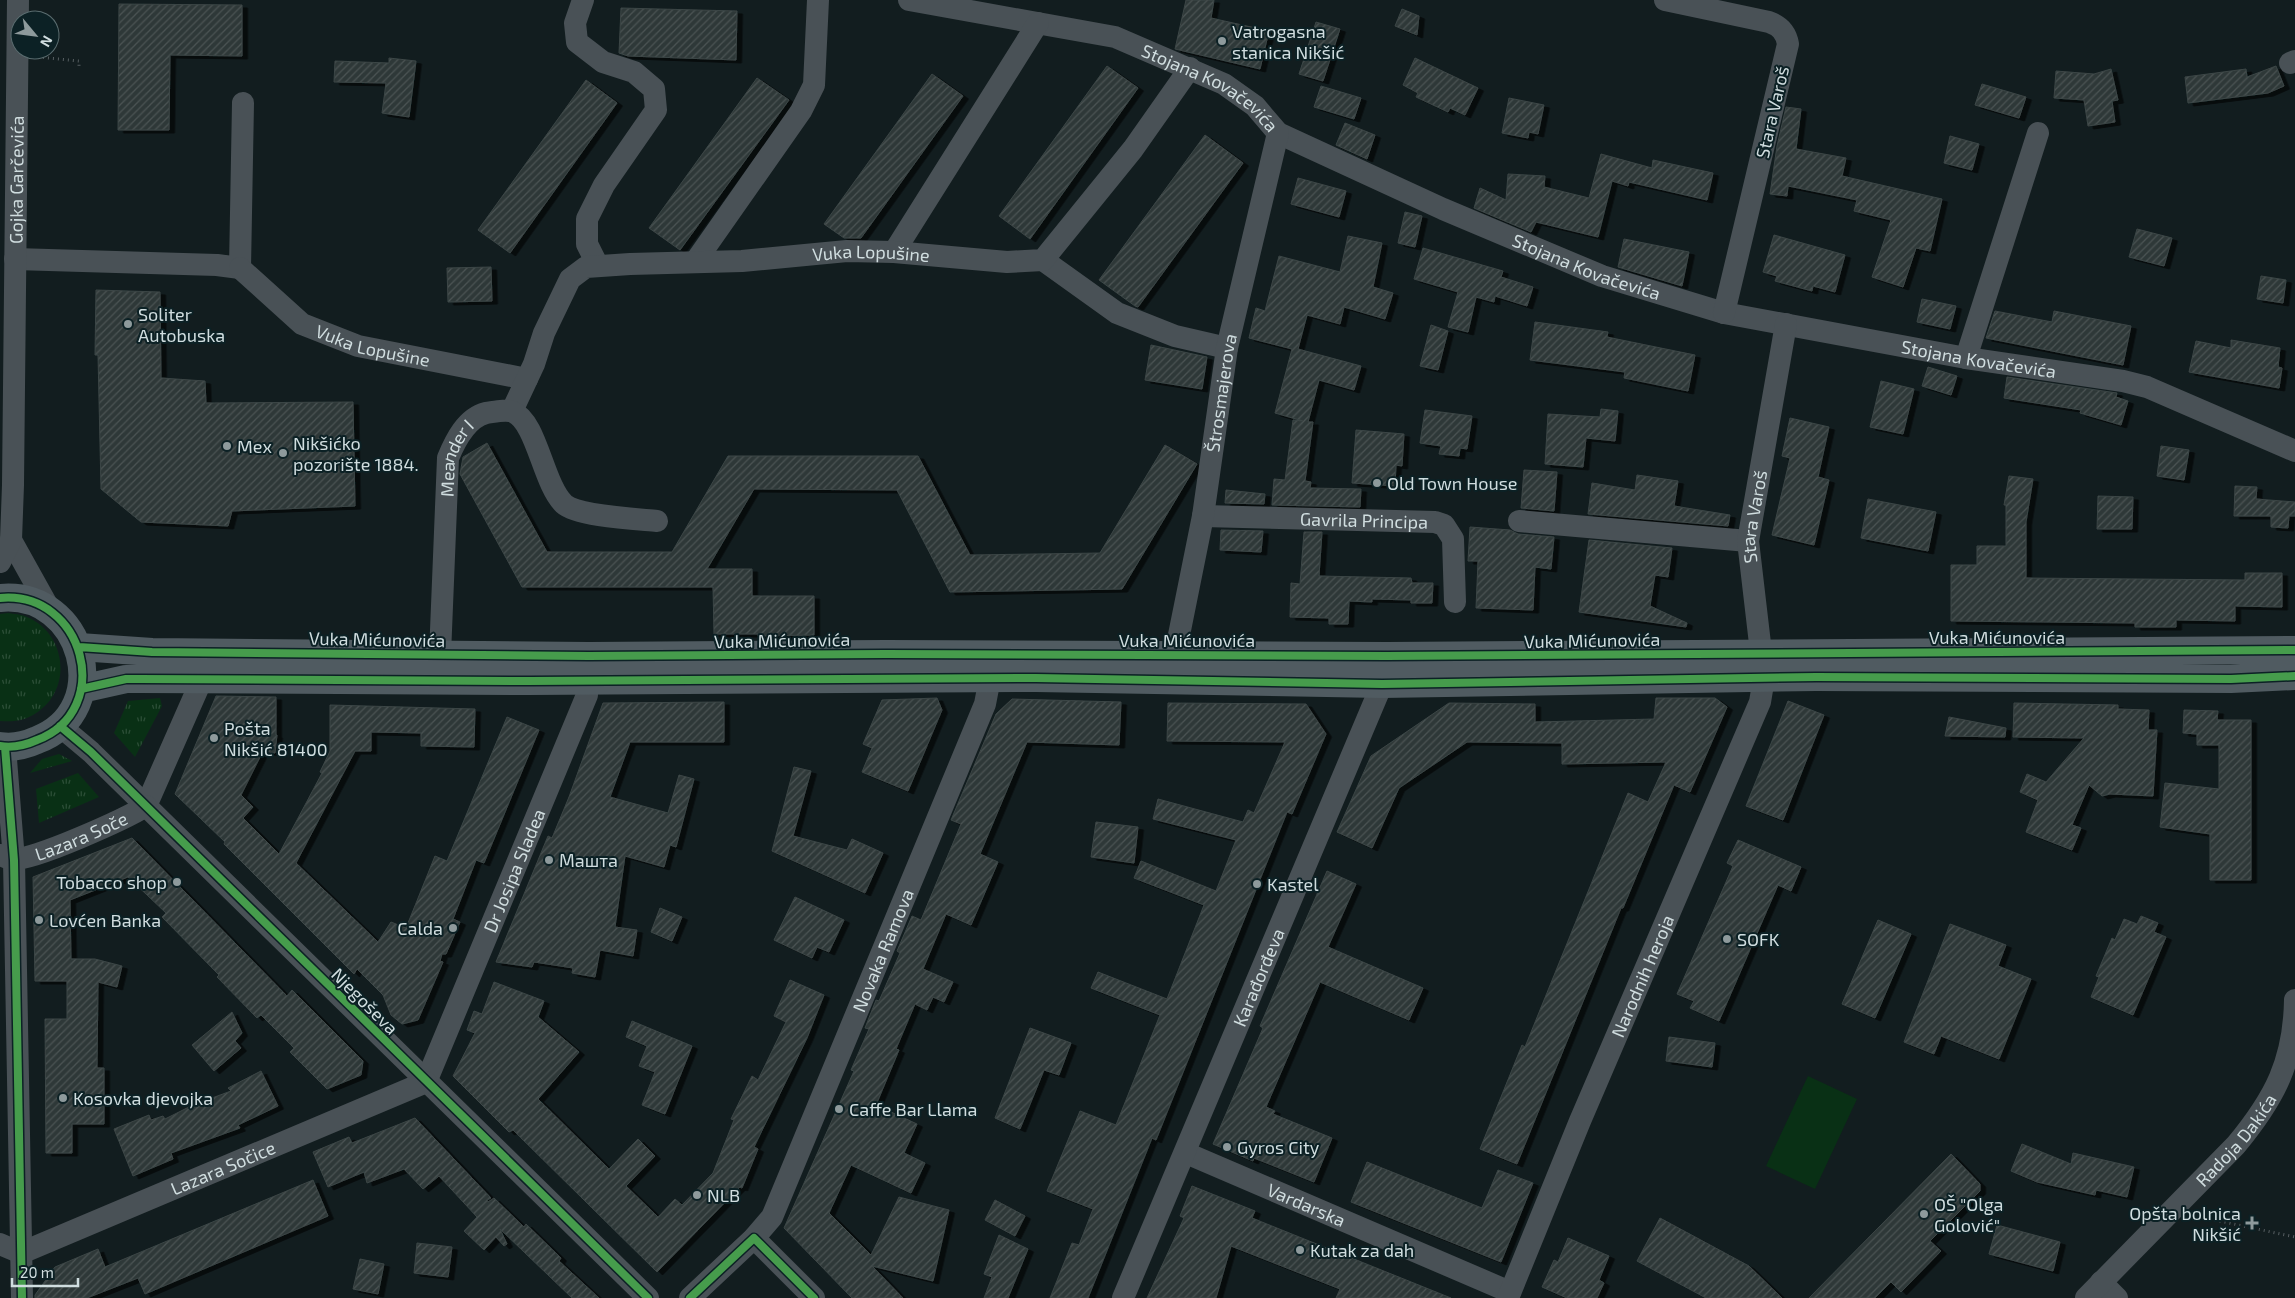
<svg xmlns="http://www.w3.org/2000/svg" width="2295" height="1298" viewBox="0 0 2295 1298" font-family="'Exo 2',sans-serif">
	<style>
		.grass { fill: url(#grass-tufts) }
		.pitch { fill: #093015 }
		.building { fill: url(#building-hatch); stroke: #3c4646; filter: url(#shadow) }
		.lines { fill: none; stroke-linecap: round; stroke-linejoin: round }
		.path { stroke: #565e61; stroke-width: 3; stroke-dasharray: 1 4; stroke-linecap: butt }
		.minor { stroke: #495156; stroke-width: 22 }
		.major { stroke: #505b61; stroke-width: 28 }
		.cycleway-casing { stroke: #0c2125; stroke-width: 11 }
		.cycleway { stroke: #469c4c; stroke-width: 8 }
		.poi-dot { fill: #8e9a9c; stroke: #0c2125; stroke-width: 2 }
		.labels { text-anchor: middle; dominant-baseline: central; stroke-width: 4; stroke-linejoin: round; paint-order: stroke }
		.poi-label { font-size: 18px; fill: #d0dddf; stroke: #0c2125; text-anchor: start }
		.street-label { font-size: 18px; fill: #d0dddf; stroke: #0c2125 }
	</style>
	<defs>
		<pattern id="grass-tufts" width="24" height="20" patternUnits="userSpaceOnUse" patternTransform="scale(1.25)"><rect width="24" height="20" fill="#093015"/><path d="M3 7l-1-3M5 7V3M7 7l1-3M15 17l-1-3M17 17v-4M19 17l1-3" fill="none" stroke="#2c4e37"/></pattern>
		<pattern id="building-hatch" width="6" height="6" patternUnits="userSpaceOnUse" patternTransform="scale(1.25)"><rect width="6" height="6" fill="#2e3838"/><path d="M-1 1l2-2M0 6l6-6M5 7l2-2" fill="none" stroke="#4b5454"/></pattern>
		<filter id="shadow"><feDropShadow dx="5.5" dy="3" stdDeviation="0" flood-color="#0009"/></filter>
	</defs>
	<rect width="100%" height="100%" fill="#121d1f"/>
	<!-- grass -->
	<path class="grass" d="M8,613C14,614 21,614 27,617C68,634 73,693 33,715C23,721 12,722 0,721V614Z
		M160,698L162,706L135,757L114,733L128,701Z
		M59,754L72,761L30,773L42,759Z
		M78,773L99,797L39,823L36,789Z"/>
	<!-- pitch -->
	<path class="pitch" d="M1808,1076L1857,1099L1815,1189L1766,1166Z"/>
	<!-- building -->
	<path class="building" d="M1186,0H1214L1211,18L1269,31L1260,69L1175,49Z
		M119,4L242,5V56L170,55L169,130H118Z
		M621,8L737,11L736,60L628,56L619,53Z
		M1402,9L1419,16L1417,35L1395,26Z
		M1316,22L1340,29L1323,81L1299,74Z
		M389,58L416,61L409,117L382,113L386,83L334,82L335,61L389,63Z
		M1415,58L1478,88L1465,115L1450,108L1448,112L1416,97L1418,93L1403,85Z
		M1107,66L1138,88L1030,239L999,216Z
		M2276,66L2284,86L2268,93L2188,103L2185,77L2246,69L2247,77Z
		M2111,69L2118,100L2112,101L2115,122L2088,126L2084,100L2054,98L2056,71L2094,74Z
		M932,74L963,96L861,238H844L824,224Z
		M757,78L789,100L680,250L649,228Z
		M586,80L617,103L510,253L478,230Z
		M1982,84L2026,97L2019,118L1975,105Z
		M1321,86L1361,98L1354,119L1314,107Z
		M1509,98L1544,105L1538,134L1529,132L1528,138L1502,133Z
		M1786,107L1801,109L1796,149L1846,158L1842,176L1942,199L1930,251L1916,248L1903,287L1872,277L1891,220L1854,211L1857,200L1788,186L1787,196L1770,194L1777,146Z
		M1345,123L1375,135L1367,159L1336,145Z
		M1205,135L1243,163L1138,307L1135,306L1099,280Z
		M1950,136L1979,144L1972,170L1944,163Z
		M1601,154L1652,168L1653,160L1713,173L1707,200L1629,182L1628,186L1612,181L1598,237L1536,222L1531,232L1474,208L1480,188L1506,200L1508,174L1545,176L1544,187L1589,198Z
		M1298,178L1346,191L1339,217L1291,204Z
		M1405,212L1422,216L1415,247L1398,243Z
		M2137,229L2172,238L2164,266L2129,257Z
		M1774,235L1845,255L1835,292L1813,286L1812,291L1775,281L1777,276L1763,272Z
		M1348,236L1382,243L1373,287L1393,293L1385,319L1344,307L1340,324L1307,315L1298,349L1361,366L1354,390L1319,380L1308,422H1313L1305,481L1311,482L1310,488L1361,489L1360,507L1272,505L1274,479L1285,480L1293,420L1303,421L1275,413L1292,349L1249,338L1256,308L1265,311L1279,256L1340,272Z
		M1624,239L1689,252L1682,286L1618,267Z
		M1423,248L1503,271L1501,277L1533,287L1527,306L1495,296L1494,302L1476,297L1468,332L1448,327L1458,292L1414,279Z
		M491,267L492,301L448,302L447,268Z
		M2261,276L2286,280L2283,303L2257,299Z
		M96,290L160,292L161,378L205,381L206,403L353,402L355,506L232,511L228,526L141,522L101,489L98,355H95Z
		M1922,299L1956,306L1950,329L1917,322Z
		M1995,311L2052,322L2054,311L2131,326L2123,365L1986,338Z
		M1535,322L1608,332L1607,337L1695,355L1688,391L1624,378L1625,372L1530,360Z
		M1431,325L1448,331L1438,370L1420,366Z
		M2231,340L2280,348L2278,367L2282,368L2279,388L2189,372L2196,341L2231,348Z
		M1151,345L1207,357L1202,389L1145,380Z
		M1928,367L1957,376L1951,395L1922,386Z
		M2007,377L2117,393L2116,397L2128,401L2121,425L2080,413L2081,410L2004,398Z
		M1881,381L1914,389L1903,434L1870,427Z
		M1601,409L1618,411L1615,441L1586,438L1583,467L1545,464L1548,414L1600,417Z
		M1425,410L1472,416L1467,449L1460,448L1459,456L1439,454L1441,446L1420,443Z
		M1790,418L1829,427L1818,477L1829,480L1814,545L1772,535L1790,458L1782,456Z
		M1356,430L1404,434L1402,466L1396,465L1395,486L1352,483Z
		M487,443L547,552H672L728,456H918L970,555L1100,553L1165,445L1197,464L1122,589L950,592L897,490L754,489L707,569H752V596H814V635L758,636V634H714L713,587H522L460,474L463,457Z
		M2161,446L2189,450L2184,480L2157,476Z
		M1524,470L1557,472L1554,511L1521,508Z
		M1637,475L1678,481L1674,506L1730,515L1728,526L1588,514L1592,483L1635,490Z
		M2009,476L2033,479L2026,522V578L2245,580V573H2282V607L2235,606V621L2176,620V627H2135V623L1951,621V565H1977V546H2006V505H2004Z
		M2235,486L2257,487L2256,499L2295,502V516H2289L2288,528L2271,527V516H2234Z
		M1226,490L1265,494L1264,504L1225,503Z
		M2098,496L2133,497L2132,529H2097Z
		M1868,499L1936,512L1928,551L1861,538Z
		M1470,527L1510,530L1518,534L1554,537L1551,569L1535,567L1533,610L1476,608L1478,561H1468Z
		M1221,530L1263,531L1261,552L1220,550Z
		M1304,532H1322L1319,576L1411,578L1412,583H1433L1432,603H1411V600L1372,599V602L1349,601L1348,624H1329V618L1290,617L1291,583L1300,584Z
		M1589,540L1672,548L1668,577L1655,575L1650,606L1687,623L1686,627L1579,612Z
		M216,696L276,697V735H277L275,753L263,751L241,795L253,807L243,818L279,854L322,773L320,772L330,751V705L475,709L474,747L421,746V733L371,732V751H355L296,863L378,942L391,922L406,928L435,856L447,861L507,717L539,730L484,863L476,860L453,919L460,922L446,954H442L440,961L443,962L418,1020L402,1024L391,1015L383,995L357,969L354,974L224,844L225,842L175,794Z
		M937,698L942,710L908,791L862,772L872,748L863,744L882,700Z
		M1656,698H1715L1727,707L1690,792L1674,785L1623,908H1621L1517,1164L1480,1149L1522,1045L1525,1047L1628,793L1648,802L1666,762L1562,764V743L1467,742L1399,788L1372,848L1337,832L1371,756L1449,703L1535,704V722L1654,719Z
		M1012,699L1121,702L1119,745L1027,742L980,854L998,862L971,925L946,914L923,969L953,982L944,1002L933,997L927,1010L915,1004L896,1049L899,1050L876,1105L917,1124L904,1153L925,1163L911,1193L851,1165L829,1213L871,1255L899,1197L949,1210L933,1281L872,1266L903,1298H852L784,1228L854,1071L851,1070L869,1029L865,1028L876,1000L879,1001L900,953L897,951L912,916L921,920L961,824L951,820L996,714Z
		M1788,701L1824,715L1783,820L1746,806Z
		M724,702V742H630L610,797L668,813L679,775L694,779L676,847L670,845L664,867L625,856L615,927L637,930L633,956L600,950L595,977L572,973L573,968L534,962L532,967L496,962L548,836L552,838L569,797L603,703Z
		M1168,703L1306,704L1326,734L1292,814L1287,812L1156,1140L1152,1138L1088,1298H1050L1072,1243L1079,1245L1093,1209L1047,1191L1080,1111L1116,1125L1160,1015L1091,988L1098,972L1167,999L1204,905L1134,878L1141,861L1216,891L1236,840L1153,819L1158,799L1243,822L1248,810L1254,813L1285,742L1167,741Z
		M2014,703L2118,705V709L2149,710L2148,730H2157L2153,796L2110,794L2102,796L2089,785L2072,825L2081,828L2072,850L2026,832L2038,800L2020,792L2027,774L2046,782L2084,738L2013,737Z
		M2184,710L2218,711L2217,720H2251V880H2210V834L2160,827L2165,783L2219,789V745H2197V734L2183,733Z
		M1949,717L2006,728L2005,737L1945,736Z
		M794,767L811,771L793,836L847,850L852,839L883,853L865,893L772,851Z
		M1096,822L1138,827L1134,863L1091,857Z
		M132,838L287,996L292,990L363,1061L361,1075L327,1089L290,1052L294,1048L261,1015L257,1018L217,977L219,975L162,917L166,913L128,877L70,900L71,959H95L122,966L117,987L98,982L97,1068H104V1124H72V1153H46L45,1019H67V981H35L33,877Z
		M1738,840L1801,867L1791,891L1778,885L1719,1021L1690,1008L1694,1001L1677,994L1733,866L1727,863Z
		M1327,871L1356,884L1328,947L1423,988L1409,1020L1320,982L1266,1107L1275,1111L1273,1114L1332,1138L1314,1182L1254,1158L1253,1161L1213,1144L1263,1028L1260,1026Z
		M795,897L844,920L829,952L817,947L812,958L774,940Z
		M660,908L682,917L672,941L651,932Z
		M2141,916L2158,923L2154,932L2166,937L2133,1015L2091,997L2099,977L2096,976L2112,938L2115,940L2124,919L2137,924Z
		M1878,920L1911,934L1875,1018L1842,1004Z
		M1950,924L2006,945L1998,966L2031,979L1999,1059L1941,1036L1934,1054L1904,1042Z
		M790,980L824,995L807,1038L754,1147L758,1149L742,1188L740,1187L657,1272L513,1130L509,1132L453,1076L475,1033L467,1030L474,1011L482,1014L494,982L544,1001L538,1017L579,1052L538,1099L609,1169L638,1139L655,1156L626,1186L658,1217L675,1199L682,1205L713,1173L734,1120L731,1119L749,1082L752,1076L758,1080L786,1022L774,1016Z
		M232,1012L242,1033L235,1041L241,1048L214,1071L192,1045Z
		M632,1021L692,1046L665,1114L642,1105L655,1072L639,1066L647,1046L626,1037Z
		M1030,1028L1071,1043L1059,1075L1044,1070L1020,1129L995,1118Z
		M1669,1037L1715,1043L1712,1067L1666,1061Z
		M261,1071L278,1106L238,1125L240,1128L171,1153L173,1159L133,1176L114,1129L149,1115L151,1120L163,1116L165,1119L193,1105L231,1091L228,1088Z
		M415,1118L491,1198L487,1200L488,1202L494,1198L524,1227L526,1224L561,1258L559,1261L599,1298H572L500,1229L507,1244L504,1246L496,1237L484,1250L464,1231L477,1217L439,1176L423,1189L404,1169L367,1183L364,1172L328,1187L313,1152L349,1137L352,1143Z
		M2022,1144L2071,1164L2073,1153L2134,1167L2127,1197L2096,1190L2095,1195L2037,1182L2011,1171Z
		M1951,1154L1980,1184V1191L1930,1241L1941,1251L1901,1292L1891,1282L1875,1298H1809Z
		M1367,1162L1482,1208L1498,1170L1533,1183L1501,1262L1351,1202Z
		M313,1180L328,1216L145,1294L138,1278L87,1298H35V1295L55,1267L98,1249L105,1267Z
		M1192,1186L1255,1211L1252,1218L1451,1298H1336L1340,1289L1231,1246L1216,1298H1147L1184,1218L1180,1216Z
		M995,1200L1025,1216L1015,1236L985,1220Z
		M1660,1218L1749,1266L1782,1298H1706L1637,1261Z
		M1997,1225L2060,1242L2053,1271L1989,1254Z
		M999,1235L1028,1249L1008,1298H984L992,1277L984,1274Z
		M1568,1238L1609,1256L1599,1280L1604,1283L1597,1298H1567L1542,1287L1554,1260L1558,1262Z
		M417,1243L452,1247L448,1277L414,1273Z
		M360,1259L384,1264L378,1294L353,1289Z"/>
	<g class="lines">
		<!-- path -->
		<path class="path" d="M38,57L79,61V68
			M2205,1218L2295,1237"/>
		<!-- minor -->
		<g class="minor">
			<path d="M583,0L575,23L577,42L603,62L634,72L654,89L656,110L604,185L587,219V244L598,266"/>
			<path id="s1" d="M909,0L1115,37L1224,84L1255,106L1278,133L1443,209L1602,276L1724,313L1966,358L2123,381L2147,387L2295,451"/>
			<path d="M1665,0L1769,22C1780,26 1786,32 1788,44L1724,313"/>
			<path d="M2290,63L2295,61"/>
			<path d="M894,252L1038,23"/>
			<path d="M15,259L217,265L240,268L243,103"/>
			<path d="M1043,260L1117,313L1175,336L1227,348"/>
			<path d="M695,262L801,111L814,85L818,0"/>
			<path id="s2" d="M240,268L302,324L358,346L527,379"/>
			<path d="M1966,358L2038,133"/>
			<path id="s3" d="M512,411L534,364L544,333L570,279L586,267L630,264L742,261L847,251L894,252L1007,262L1043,260L1133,149L1190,68"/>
			<path id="s4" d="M1203,516L1435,522L1444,525L1453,539L1455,602"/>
			<path d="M1519,521L1748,541"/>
			<path d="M11,540L50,610"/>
			<path id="s5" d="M0,562L11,540L13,485L18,0"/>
			<path id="s6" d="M440,655L448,458C455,441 466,418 486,413C494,412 506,409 513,412C537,422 543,484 564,504C577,516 637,519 657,521"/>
			<path id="s7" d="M1177,655L1179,635L1203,516L1227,348L1278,133"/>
			<path d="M60,726L91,752L648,1298"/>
			<path d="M5,747L14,860L22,1298"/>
			<path d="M146,806L202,679"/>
			<path id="s8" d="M1,855C5,857 9,859 12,859C31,862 127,818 146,806"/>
			<path id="s9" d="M426,1082L587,695L588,663"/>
			<path id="s10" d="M1186,1153L1510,1292"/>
			<path d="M754,1238L814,1298"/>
			<path id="s11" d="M0,1244L21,1253L426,1082"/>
			<path d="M2101,1282L2117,1298"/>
			<path id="s12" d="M690,1298L754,1238L772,1217L985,704L990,678V661"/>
			<path id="s13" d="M1123,1298L1382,684L1385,669"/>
			<path id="s14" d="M1508,1298L1580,1121L1760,702L1764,678L1748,541L1786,324"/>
			<path id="s15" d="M2086,1298L2236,1145C2275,1098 2294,1061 2295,1000"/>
		</g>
		<!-- major -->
		<path class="major" d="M0,598C84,590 116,710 37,740C26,745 13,748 0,746
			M79,647L152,652L589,656L886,654L1387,656L2295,650
			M81,689L126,679H139L530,681L1036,678L1382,684L1816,677L2231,679L2295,676"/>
		<!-- cycleway casing -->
		<g class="cycleway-casing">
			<path id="cycleway" d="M0,598C84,590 116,710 37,740C26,745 13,748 0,746
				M79,647L152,652L589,656L886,654L1387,656L2295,650
				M81,689L126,679H139L530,681L1036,678L1382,684L1816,677L2231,679L2295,676
				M60,726L91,752L648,1298
				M5,747L14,860L22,1298
				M690,1298L754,1238L814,1298"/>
		</g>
		<!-- cycleway -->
		<use href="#cycleway" class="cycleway"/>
	</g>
	<!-- markers -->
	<g class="poi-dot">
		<circle cx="1222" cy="41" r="5"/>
		<circle cx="128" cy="324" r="5"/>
		<circle cx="227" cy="446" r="5"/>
		<circle cx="283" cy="453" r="5"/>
		<circle cx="1377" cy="483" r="5"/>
		<circle cx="214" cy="738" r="5"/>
		<circle cx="549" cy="860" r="5"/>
		<circle cx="177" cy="882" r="5"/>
		<circle cx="1257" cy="884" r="5"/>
		<circle cx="39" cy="920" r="5"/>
		<circle cx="453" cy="928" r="5"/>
		<circle cx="1727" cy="939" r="5"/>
		<circle cx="63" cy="1098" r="5"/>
		<circle cx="839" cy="1109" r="5"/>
		<circle cx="1227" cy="1147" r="5"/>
		<circle cx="697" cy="1195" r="5"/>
		<circle cx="1924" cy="1214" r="5"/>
		<path d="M2249.5 1215.5h5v5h5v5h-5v5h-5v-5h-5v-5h5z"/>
		<circle cx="1300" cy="1250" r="5"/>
	</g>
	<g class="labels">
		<!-- poi labels -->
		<g class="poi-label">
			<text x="1232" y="31">Vatrogasna<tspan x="1232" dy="21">stanica Nikšić</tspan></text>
			<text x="138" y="314">Soliter<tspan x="138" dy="21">Autobuska</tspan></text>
			<text x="293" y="443">Nikšićko<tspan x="293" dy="21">pozorište 1884.</tspan></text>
			<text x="237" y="446">Mex</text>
			<text x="1387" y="483">Old Town House</text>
			<text x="224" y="728">Pošta<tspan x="224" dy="21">Nikšić 81400</tspan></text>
			<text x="559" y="860">Машта</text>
			<text x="167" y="882" text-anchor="end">Tobacco shop</text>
			<text x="1267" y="884">Kastel</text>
			<text x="49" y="920">Lovćen Banka</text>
			<text x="443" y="928" text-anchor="end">Calda</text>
			<text x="1737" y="939">SOFK</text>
			<text x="73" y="1098">Kosovka djevojka</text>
			<text x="849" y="1109">Caffe Bar Llama</text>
			<text x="1237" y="1147">Gyros City</text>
			<text x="707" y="1195">NLB</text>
			<text x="1934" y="1204">OŠ "Olga<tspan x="1934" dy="21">Golović"</tspan></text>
			<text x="2241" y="1213" text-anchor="end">Opšta bolnica<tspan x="2241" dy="21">Nikšić</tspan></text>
			<text x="1310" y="1250">Kutak za dah</text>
		</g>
		<!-- street labels -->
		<g class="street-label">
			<text stroke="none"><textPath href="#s1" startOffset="318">Stojana Kovačevića</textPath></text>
			<text transform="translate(1772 112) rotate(-77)">Stara Varoš</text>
			<text stroke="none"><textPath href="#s5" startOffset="385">Gojka Garčevića</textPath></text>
			<text stroke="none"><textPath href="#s3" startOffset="450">Vuka Lopušine</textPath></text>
			<text stroke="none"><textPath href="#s1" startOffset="738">Stojana Kovačevića</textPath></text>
			<text stroke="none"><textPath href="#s2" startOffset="158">Vuka Lopušine</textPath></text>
			<text stroke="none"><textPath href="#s1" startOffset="1142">Stojana Kovačevića</textPath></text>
			<text stroke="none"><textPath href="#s7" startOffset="266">Štrosmajerova</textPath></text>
			<text stroke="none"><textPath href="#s6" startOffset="199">Meander I</textPath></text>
			<text stroke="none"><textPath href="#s14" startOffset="834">Stara Varoš</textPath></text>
			<text stroke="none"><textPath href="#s4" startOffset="161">Gavrila Principa</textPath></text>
			<text x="1997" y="637">Vuka Mićunovića</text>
			<text transform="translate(377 639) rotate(1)">Vuka Mićunovića</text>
			<text transform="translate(782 640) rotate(-1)">Vuka Mićunovića</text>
			<text x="1187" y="640">Vuka Mićunovića</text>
			<text transform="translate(1592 640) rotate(-1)">Vuka Mićunovića</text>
			<text stroke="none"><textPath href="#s8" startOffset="85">Lazara Soče</textPath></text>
			<text stroke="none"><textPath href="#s9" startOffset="229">Dr Josipa Sladea</textPath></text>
			<text stroke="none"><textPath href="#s12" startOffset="404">Novaka Ramova</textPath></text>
			<text stroke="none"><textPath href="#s14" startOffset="349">Narodnih heroja</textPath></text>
			<text stroke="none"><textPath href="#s13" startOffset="348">Karađorđeva</textPath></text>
			<text transform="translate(365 1001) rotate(45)">Njegoševa</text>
			<text stroke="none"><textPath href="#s15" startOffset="218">Radoja Dakića</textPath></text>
			<text stroke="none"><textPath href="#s11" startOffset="242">Lazara Sočice</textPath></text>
			<text stroke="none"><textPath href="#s10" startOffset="131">Vardarska</textPath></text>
		</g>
	</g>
	<!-- north arrow -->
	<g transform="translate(35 35) rotate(119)"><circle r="24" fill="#0c2125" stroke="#5a6c6f"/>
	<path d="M0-4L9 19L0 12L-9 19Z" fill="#8e9a9c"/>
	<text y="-8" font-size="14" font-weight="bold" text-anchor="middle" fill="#d0dddf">N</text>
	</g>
	<!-- scale -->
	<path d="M12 1278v8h66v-8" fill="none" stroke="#d0dddf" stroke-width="2.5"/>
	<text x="20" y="1278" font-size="15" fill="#d0dddf" stroke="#0c2125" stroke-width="4" paint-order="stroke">20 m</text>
</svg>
